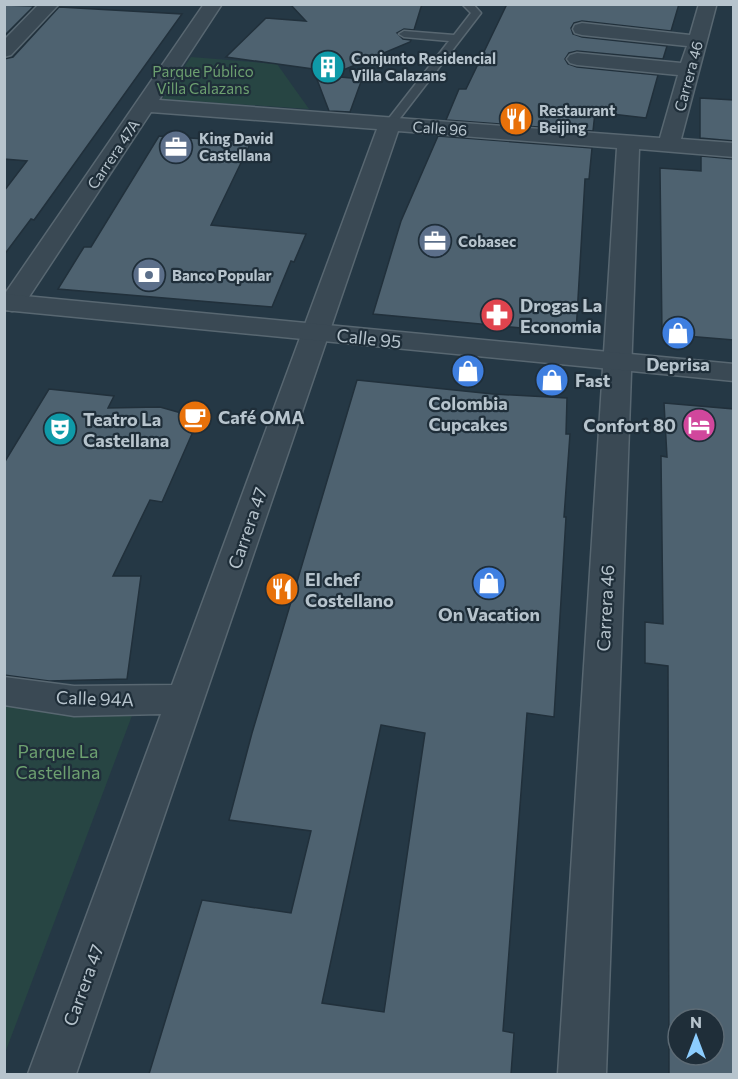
<svg xmlns="http://www.w3.org/2000/svg" width="738" height="1079" viewBox="0 0 738 1079" font-family="Commissioner,sans-serif">
	<style>
		.green { fill: #274543 }
		.building { fill: #4e6270; stroke: #21303b; stroke-width: 1.5; fill-rule: evenodd }
		.lines { fill: none; stroke-linecap: round; stroke-linejoin: round }
		.service-casing { stroke: #586771; stroke-width: 3 }
		.minor-casing { stroke: #586771; stroke-width: 3 }
		.tertiary-casing { stroke: #586771; stroke-width: 3 }
		.service { fill: #3a4954; fill-rule: evenodd }
		.minor { fill: #3a4954; fill-rule: evenodd }
		.tertiary { fill: #3a4954; fill-rule: evenodd }
		.labels { text-anchor: middle; dominant-baseline: central; stroke-width: 4.5; stroke-linejoin: round; paint-order: stroke }
		.far-poi-label { font-size: 15px; font-weight: bold; fill: #b7c4cd; stroke: #1f2e39; text-anchor: start }
		.far-park-label { font-size: 15px; fill: #6da070; stroke: #1f2e39 }
		.far-street-label { font-size: 15px; fill: #b7c4cd; stroke: #1f2e39 }
		.poi-label { font-size: 18px; font-weight: bold; fill: #b7c4cd; stroke: #1f2e39; text-anchor: start }
		.street-label { font-size: 18px; fill: #b7c4cd; stroke: #1f2e39 }
		.park-label { font-size: 18px; fill: #6da070; stroke: #1f2e39 }
	</style>
	<rect width="100%" height="100%" fill="#253845"/>
	<!-- green -->
	<path class="green" d="M191,57L277,64L309,109L162,99Z
		M5,700L136,705L5,1053Z"/>
	<!-- building -->
	<path class="building" d="M290,4H422L414,30L404,29L397,33L403,39L411,40L410,42L329,76L362,79L350,112L329,111L313,69L226,57L266,18L306,21Z
		M507,4H679L671,31L582,21L574,23L571,28L573,34L582,37L667,46L663,59L577,51L569,53L565,59L568,64L577,67L658,75L646,118L595,112L593,131L446,120L459,89H466Z
		M4,5L34,6L4,36Z
		M59,7L182,14L34,220L31,219L4,255V191L27,161L4,159V59L13,57Z
		M700,98L734,100V141L700,138Z
		M159,136L251,142L211,225L306,234L294,262L291,261L272,307L58,289L84,247H91Z
		M438,136L592,148L589,179H585L576,333L373,314L401,221Z
		M701,156L734,159V340L662,334L660,168L701,171Z
		M357,380L493,394L567,398L566,434H570L564,517H566L554,717L527,713L503,1031L514,1033L511,1074H149L202,900L291,913L311,831L229,820L252,733ZM381,725L425,733L384,1012L322,1003Z
		M49,389L114,396L108,408L160,407L199,418L162,502L150,500L113,576H141L127,679L49,681L4,675V463Z
		M664,403L734,409V1074H669L668,666L645,663V622L663,624L661,456L667,457ZM678,1019H714V1055H678Z"/>
	<g class="lines">
		<!-- service casing -->
		<g class="service-casing">
			<path id="service" d="M462,4H473L481,13L394,126H386V122L449,41L404,37L399,34L404,31L454,35L471,13Z"/>
		</g>
		<!-- minor casing -->
		<g class="minor-casing">
			<path id="minor" d="M39,4H59L11,55L4,57V40Z
				M204,4H222L159,100L660,138L678,75L577,65L570,63L567,59L570,55L577,53L681,63L687,46L582,35L575,33L573,29L575,25L582,23L690,35L699,4L716,6L681,139L734,143V157L639,149L606,1074H558L617,148L398,131L76,1074H28L161,714L74,716L4,705V677L74,686L172,685L377,129L151,112L21,309L12,311L4,309V295Z"/>
		</g>
		<!-- tertiary casing -->
		<g class="tertiary-casing">
			<path id="tertiary" d="M4,294L734,364V381L4,310Z"/>
		</g>
		<!-- service -->
		<use href="#service" class="service"/>
		<!-- minor -->
		<use href="#minor" class="minor"/>
		<!-- tertiary -->
		<use href="#tertiary" class="tertiary"/>
	</g>
	<!-- icons -->
	<defs>
		<g id="building-disc" transform="scale(1.725)"><circle r="9.5" fill="#0f9aa8" stroke="#1f2e39"/><path d="M-4-6H4V6H1V3H-1V6H-4ZM-2.5-4.3h1.7v1.8h-1.7ZM.8-4.3h1.7v1.8H.8ZM-2.5-1h1.7V.8h-1.7ZM.8-1h1.7V.8H.8Z" fill="#fff"/></g>
		<g id="restaurant-disc" transform="scale(1.725)"><circle r="9.5" fill="#e8710a" stroke="#1f2e39"/><path d="M-5-6h1v4h1v-4h1v4h1v-4h1v5L-1.5 .5V6h-2V.5L-5-1ZM5-6V6H3V1.5H1.5Q1.5-4 5-6Z" fill="#fff"/></g>
		<g id="office-disc" transform="scale(1.725)"><circle r="9.5" fill="#5c6f8a" stroke="#1f2e39"/><path d="M-6-3h4V-5.5h4V-3h4V5H-6ZM-1-4.5V-3h2v-1.5ZM-6 0V1H6V0Z" fill="#fff"/></g>
		<g id="bank-disc" transform="scale(1.725)"><circle r="9.5" fill="#5c6f8a" stroke="#1f2e39"/><path d="M-6-4H6V4H-6ZM0-2.3a2.3 2.3 0 1 0 0 4.6a2.3 2.3 0 1 0 0-4.6Z" fill="#fff"/></g>
		<g id="pharmacy-disc" transform="scale(1.725)"><circle r="9.5" fill="#e0444e" stroke="#1f2e39"/><path d="M-2-6h4v4h4v4h-4v4h-4v-4h-4v-4h4Z" fill="#fff"/></g>
		<g id="shop-disc" transform="scale(1.725)"><circle r="9.5" fill="#3f7fe0" stroke="#1f2e39"/><path d="M-5-2.5h2.3a2.7 3.5 0 0 1 5.4 0H5L5.5 6h-11ZM-1.5-2.5h3a1.5 2.3 0 0 0-3 0Z" fill="#fff"/></g>
		<g id="cafe-disc" transform="scale(1.725)"><circle r="9.5" fill="#e8710a" stroke="#1f2e39"/><path d="M-5.5-4.5H6V0H3Q3 3.5 0 3.5H-2.5Q-5.5 3.5-5.5 0ZM3-3.2v2h1.7v-2ZM-6 4.5H4V6H-6Z" fill="#fff"/></g>
		<g id="hotel-disc" transform="scale(1.725)"><circle r="9.5" fill="#d1479c" stroke="#1f2e39"/><path d="M-6-4.5h1.5V1H6V5H4.5V3h-9V5H-6ZM-4 0a1.8 1.8 0 1 1 3.6 0ZM.5 0V-2.5h3Q6-2.5 6 0Z" fill="#fff"/></g>
		<g id="theatre-disc" transform="scale(1.725)"><circle r="9.5" fill="#0f9aa8" stroke="#1f2e39"/><path d="M-5-5.5Q0-4 5-5.5V0Q5 5 0 6Q-5 5-5 0ZM-3.3-2.5H-1v1.5H-3.3ZM1-2.5H3.3v1.5H1ZM-2.8 1Q0 5.5 2.8 1Z" fill="#fff"/></g>
	</defs>
	<g fill-rule="evenodd">
		<use href="#building-disc" x="328" y="67"/>
		<use href="#restaurant-disc" x="516" y="119"/>
		<use href="#office-disc" x="176" y="147"/>
		<use href="#office-disc" x="435" y="241"/>
		<use href="#bank-disc" x="149" y="275"/>
		<use href="#pharmacy-disc" x="497" y="315"/>
		<use href="#shop-disc" x="678" y="333"/>
		<use href="#shop-disc" x="468" y="371"/>
		<use href="#shop-disc" x="552" y="380"/>
		<use href="#cafe-disc" x="195" y="417"/>
		<use href="#hotel-disc" x="699" y="425"/>
		<use href="#theatre-disc" x="60" y="429"/>
		<use href="#shop-disc" x="489" y="583"/>
		<use href="#restaurant-disc" x="282" y="589"/>
	</g>
	<g class="labels">
		<!-- far-poi labels -->
		<g class="far-poi-label">
			<text x="351" y="58">Conjunto Residencial<tspan x="351" dy="17">Villa Calazans</tspan></text>
			<text x="539" y="110">Restaurant<tspan x="539" dy="17">Beijing</tspan></text>
			<text x="199" y="138">King David<tspan x="199" dy="17">Castellana</tspan></text>
			<text x="458" y="241">Cobasec</text>
			<text x="172" y="275">Banco Popular</text>
		</g>
		<!-- far-park labels -->
		<g class="far-park-label">
			<text x="203" y="71">Parque Público<tspan x="203" dy="17">Villa Calazans</tspan></text>
		</g>
		<!-- far-street labels -->
		<g class="far-street-label">
			<text transform="translate(688 76) rotate(-75)">Carrera 46</text>
			<text transform="translate(440 128) rotate(4)">Calle 96</text>
			<text transform="translate(113 154) rotate(-56)">Carrera 47A</text>
		</g>
		<!-- poi labels -->
		<g class="poi-label">
			<text x="520" y="305">Drogas La<tspan x="520" dy="21">Economia</tspan></text>
			<text x="678" y="364" text-anchor="middle">Deprisa</text>
			<text x="575" y="380">Fast</text>
			<text x="468" y="403" text-anchor="middle">Colombia<tspan x="468" dy="21">Cupcakes</tspan></text>
			<text x="218" y="417">Café OMA</text>
			<text x="83" y="419">Teatro La<tspan x="83" dy="21">Castellana</tspan></text>
			<text x="676" y="425" text-anchor="end">Confort 80</text>
			<text x="305" y="579">El chef<tspan x="305" dy="21">Costellano</tspan></text>
			<text x="489" y="614" text-anchor="middle">On Vacation</text>
		</g>
		<!-- street labels -->
		<g class="street-label">
			<text transform="translate(369 338) rotate(6)">Calle 95</text>
			<text transform="translate(247 528) rotate(-71)">Carrera 47</text>
			<text transform="translate(605 608) rotate(-87)">Carrera 46</text>
			<text transform="translate(95 698) rotate(2)">Calle 94A</text>
			<text transform="translate(83 985) rotate(-70)">Carrera 47</text>
		</g>
		<!-- park labels -->
		<g class="park-label">
			<text x="58" y="751">Parque La<tspan x="58" dy="21">Castellana</tspan></text>
		</g>
	</g>
	<!-- border -->
	<rect width="738" height="1079" fill="none" stroke="#b7c4cd" stroke-width="12"/>
	<!-- north arrow -->
	<g transform="translate(696 1037)"><circle r="28" fill="#1f2e39" stroke="#5c6a74" stroke-width="1.5"/>
	<path d="M0-4.5L10 22L0 15L-10 22Z" fill="#8ccdfe"/>
	<text y="-9" font-size="16" font-weight="bold" text-anchor="middle" fill="#b7c4cd">N</text>
	</g>
</svg>
